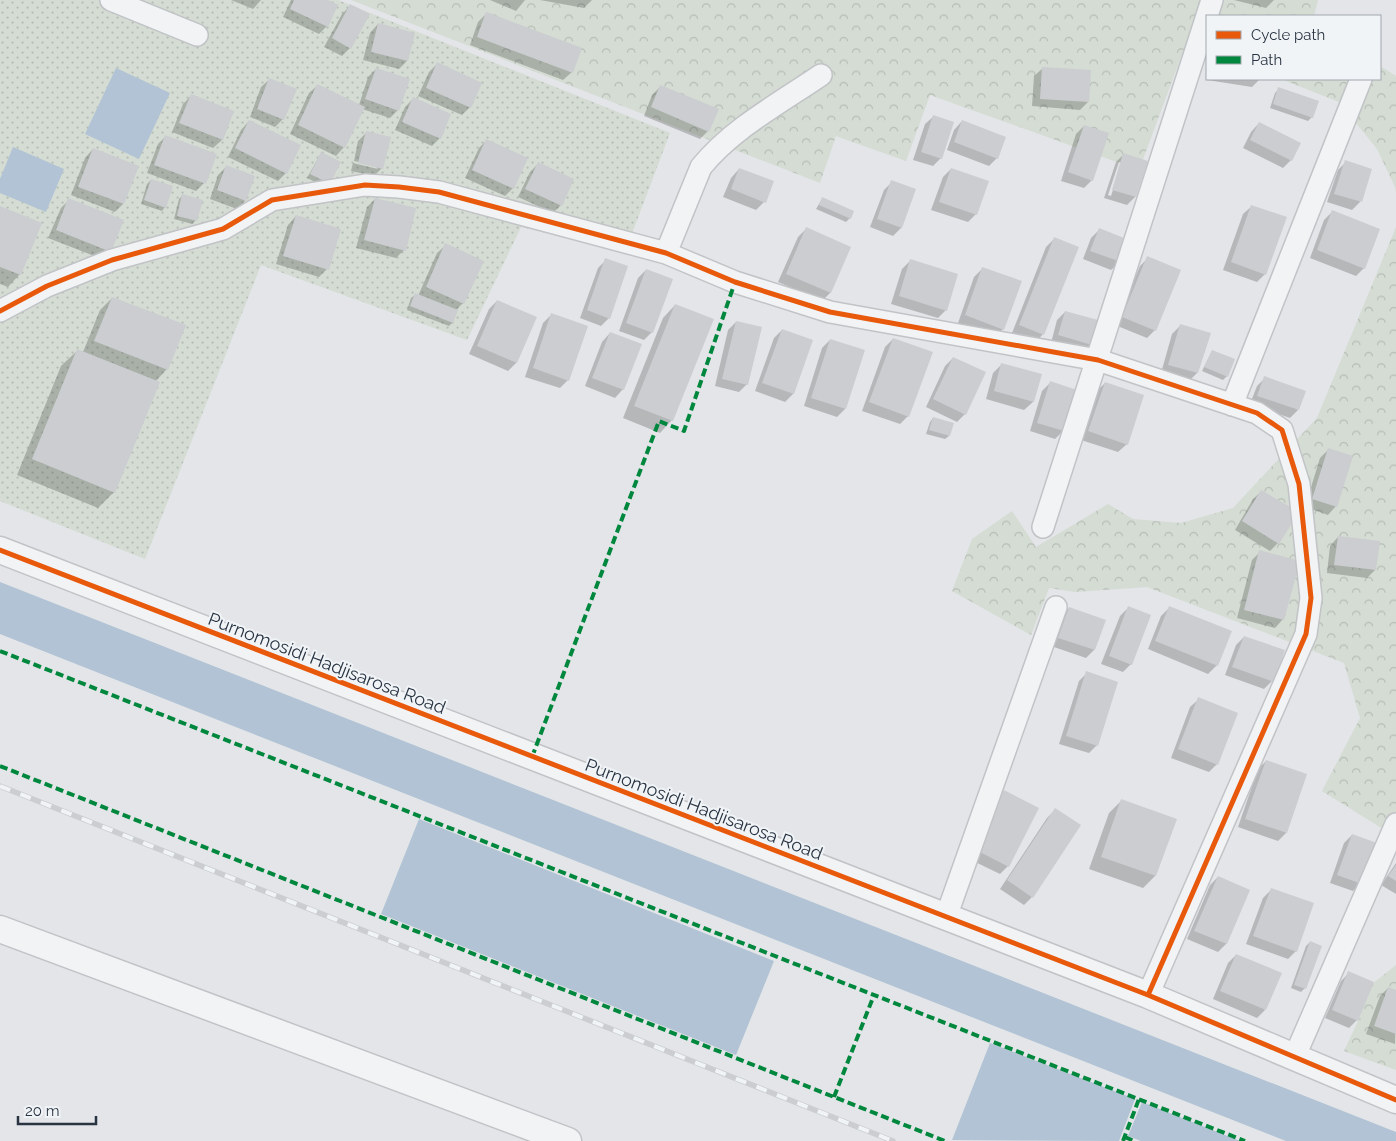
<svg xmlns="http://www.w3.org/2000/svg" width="1396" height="1141" viewBox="0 0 1396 1141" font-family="Raleway,sans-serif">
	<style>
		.grass { fill: url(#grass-dots) }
		.forest { fill: url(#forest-crowns) }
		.water { fill: #b1c3d4 }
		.shadow { fill: #0003; fill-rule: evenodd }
		.building { fill: #cbcdd0 }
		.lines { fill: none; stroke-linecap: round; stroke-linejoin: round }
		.minor-casing { stroke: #c1c3c6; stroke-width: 24 }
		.tertiary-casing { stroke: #c1c3c6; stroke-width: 29 }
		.minor { stroke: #f2f3f5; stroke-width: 21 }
		.tertiary { stroke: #f2f3f5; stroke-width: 26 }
		.rail-casing { stroke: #cbcdd0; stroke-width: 5.5 }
		.rail { stroke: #f1f4f7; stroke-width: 4; stroke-dasharray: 11; stroke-linecap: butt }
		.quiet { stroke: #00873e; stroke-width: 4; stroke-dasharray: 8 4; stroke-linecap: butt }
		.cycleway-casing { stroke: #f1f4f7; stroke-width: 8 }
		.cycleway { stroke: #e8590c; stroke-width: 5 }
		.labels { text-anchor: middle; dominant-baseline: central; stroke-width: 4; stroke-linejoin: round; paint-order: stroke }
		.street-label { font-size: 18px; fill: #293442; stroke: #f1f4f7 }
	</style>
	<defs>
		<pattern id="grass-dots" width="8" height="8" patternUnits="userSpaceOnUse" patternTransform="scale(1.25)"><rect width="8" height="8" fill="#d4dcd3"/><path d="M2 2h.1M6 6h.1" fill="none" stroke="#b6bdb6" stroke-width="1.8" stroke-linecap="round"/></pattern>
		<pattern id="forest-crowns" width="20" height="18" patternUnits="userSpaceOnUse" patternTransform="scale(1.25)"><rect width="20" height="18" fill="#d4dcd3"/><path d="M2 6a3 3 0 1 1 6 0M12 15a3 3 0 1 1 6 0" fill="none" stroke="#b6bdb6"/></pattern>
	</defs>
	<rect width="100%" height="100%" fill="#e3e5e8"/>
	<!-- grass -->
	<path class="grass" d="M0,0H338L670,133L625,252L521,227L467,340L261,265L145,559L0,501Z"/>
	<!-- forest -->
	<path class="forest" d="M351,0H1318L1314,16H1207V49L1187,41L1139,170L930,95L906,161L836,136L820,183Z
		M1380,66L1396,76V193L1395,187L1377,149L1339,102L1281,79H1380Z
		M1396,227V837L1322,791L1360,718L1344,663L1147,587L1075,592L1049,588L1031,635L952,591L972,539L1012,511L1036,547L1108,504L1133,519L1181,523L1233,508L1317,418Z
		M1396,965V1070L1344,1051L1360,1017L1367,988Z"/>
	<!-- water -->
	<path class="water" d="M116,68L170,93L139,159L85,134Z
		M13,147L64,169L46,212L0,193V179Z
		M0,582L1396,1132V1141H1286L0,634Z
		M419,819L774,961L736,1055L381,914Z
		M990,1043L1135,1099L1119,1141L952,1140Z
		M1142,1102L1240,1141H1141L1128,1136Z"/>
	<!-- shadow -->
	<path class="shadow" d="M231,0H261L253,9Z
		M291,0H325L327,26L319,34L283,17Z
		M490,0H525L516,11Z
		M540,0H592L584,8Z
		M1234,0H1274L1266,8Z
		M350,6V48L342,56L324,47L342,14Z
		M486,14L572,72L563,80L470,45L478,22Z
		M378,24L407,61L399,69L363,60L370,33Z
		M437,64L470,107L462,115L418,96L429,72Z
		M1043,68L1088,102L1080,110L1032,106L1034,76Z
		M376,69L398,110L390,118L362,109L344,147L336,156L290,134L309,93L318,85L359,105L368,77Z
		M1207,76V79H1260L1252,87L1207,80Z
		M270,79L283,119L275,127L250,117L261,87Z
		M660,87L708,131L700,139L644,116L652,95Z
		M1279,89L1312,117L1308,121L1270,108L1275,93Z
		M191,96L233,112L222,140L213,148L172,132L183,104Z
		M413,99L440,138L432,146L395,130L405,107Z
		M934,116L941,158L933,166L913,160L925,124Z
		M249,121L286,173L278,181L228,157L241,130Z
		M962,121L997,158L989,166L947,150L954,130Z
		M1259,123L1291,160L1283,168L1243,148L1251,132Z
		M1084,126L1092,180L1084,188L1061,181L1076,134Z
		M366,133L382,168L374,176L351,171L353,163L378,169V166L354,161L358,141Z
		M166,136L204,183L196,191L147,173L158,144Z
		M487,140L513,188L505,196L465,178L479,148Z
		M93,149L123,204L115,212L71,195L85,158Z
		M321,153L326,187L307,178Z
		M1124,154L1146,162L1135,197L1127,205L1104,198L1116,162ZM1119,162H1122L1111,196L1108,195Z
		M1346,162L1360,202L1352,210L1327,202L1338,170Z
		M538,164L561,205L553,213L518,197L530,172Z
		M226,167L245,201L237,209L210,199L218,175Z
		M739,169L764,202L756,210L723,197L731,178Z
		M951,169L976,214L968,222L931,210L943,177Z
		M151,180L165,207L162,211L141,204L147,184Z
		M892,182L901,228L893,236L870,227L884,190Z
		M183,195L196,220L192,224L174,219L179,199Z
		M375,199L404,250L396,258L356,248L367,207Z
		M822,199L850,218L846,222L816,209Z
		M69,200L110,251L102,259L48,238L61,208Z
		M1252,206L1265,274L1257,282L1223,270L1243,214Z
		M0,207L20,274L8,287L0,284Z
		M1332,212L1364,268L1356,276L1310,258L1324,220Z
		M296,216L327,269L319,277L276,264L288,225Z
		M806,229L849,247L830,293L822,301L778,282L798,237Z
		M1099,230L1120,262L1111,270L1083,259L1091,238Z
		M1054,239L1043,334L1035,343L1012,333L1046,247Z
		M446,245L463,303L456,310L452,323L449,326L407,310L411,298L415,295L418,296L437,253Z
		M1148,258L1155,330L1147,338L1115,325L1140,266Z
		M606,260L609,318L601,326L580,318L598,268Z
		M910,261L946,310L938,318L891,304L902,269Z
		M983,268L1003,329L995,337L958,323L974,277Z
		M646,270L652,332L644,340L619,331L638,278Z
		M112,298L167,369L155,382L114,492L98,508L17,475L61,366L78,350L83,352L100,310Z
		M497,301L535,318L516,363L508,371L469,354L489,309Z
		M675,305L672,420L660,433L623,418L663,318Z
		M1065,312L1091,344L1082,352L1051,343L1057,320Z
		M551,315L568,380L560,388L525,377L543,323Z
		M736,322L747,384L739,392L715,386L728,330Z
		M1180,326L1209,334L1197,373L1189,381L1161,373L1172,334Z
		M782,330L812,341L793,394L785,402L755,391L774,338Z
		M610,333L623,389L615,398L585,386L602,342Z
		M893,339L908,416L900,424L862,411L885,347Z
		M830,340L845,409L837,417L804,406L822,348Z
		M1212,351L1227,376L1223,380L1202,371Z
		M953,358L965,414L957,422L926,407L945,366Z
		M1002,364L1040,375L1033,402L1024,410L986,399L993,373Z
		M1265,378L1298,410L1290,418L1250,404L1257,386Z
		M1050,383L1063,431L1055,439L1030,431L1042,391Z
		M1105,383L1127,444L1118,452L1081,440L1097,391Z
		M933,418L949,436L945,439L926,434L930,422Z
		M1328,450L1336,506L1328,515L1305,507L1320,458Z
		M1262,491L1278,543L1270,551L1235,530L1253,499Z
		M1338,537L1375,570L1367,578L1327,573L1330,546Z
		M1260,552L1283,619L1275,628L1237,618L1252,560Z
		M1170,607L1217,665L1208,674L1148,649L1161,616Z
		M1069,608L1104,621L1094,650L1086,658L1051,646L1061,616Z
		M1128,608L1131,664L1123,672L1101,664L1120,616Z
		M1244,637L1272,681L1264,689L1225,675L1236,645Z
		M1087,673L1097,745L1089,753L1059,744L1079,681Z
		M1199,699L1217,764L1209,772L1171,758L1190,707Z
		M1266,761L1286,833L1278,841L1238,827L1258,769Z
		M1004,792L1008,866L1000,874L967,858L996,800Z
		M1121,801L1175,819L1155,876L1143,888L1089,869L1109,813Z
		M1055,810L1032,897L1024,905L1000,889L1047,818Z
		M1352,835L1361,883L1353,891L1330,883L1344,843Z
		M1396,863V894L1381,885Z
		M1218,877L1249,890L1226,944L1218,952L1187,939L1210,885Z
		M1271,890L1296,951L1288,959L1246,944L1263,898Z
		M1310,942L1305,988L1301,992L1291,988L1306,946Z
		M1236,955L1265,1010L1257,1018L1213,999L1228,963Z
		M1349,973L1357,1020L1349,1028L1325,1018L1341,981Z
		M1388,988L1396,991L1395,1044L1366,1034L1380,996Z"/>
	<!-- building -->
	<path class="building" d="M294,0H328L338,5L328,27L290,9Z
		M350,4L370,14L351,49L332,38Z
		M486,12L582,48L573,73L477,37Z
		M378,23L415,33L408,61L371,52Z
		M437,62L482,83L471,108L426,88Z
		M1042,67L1091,70L1089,102L1040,99Z
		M376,68L410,79L399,111L365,99Z
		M269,78L297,89L284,120L257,109Z
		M317,84L365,107L345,148L298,125Z
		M660,85L719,109L709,132L651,107Z
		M1278,87L1319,101L1313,118L1273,104Z
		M191,94L234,111L223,140L179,123Z
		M413,97L451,114L441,139L402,122Z
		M933,115L954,122L942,159L921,152Z
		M249,120L301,145L287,174L235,148Z
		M962,120L1006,137L998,159L954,142Z
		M1259,122L1301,143L1292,161L1250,140Z
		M1084,125L1109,133L1093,181L1068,172Z
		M366,131L391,137L383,169L358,163Z
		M165,135L217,154L206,184L154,165Z
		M486,139L528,158L514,189L472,170Z
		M93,148L139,166L124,204L78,187Z
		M321,152L341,162L330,184L310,174Z
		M1123,153L1148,161L1136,197L1112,190Z
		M1345,160L1372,169L1362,202L1334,194Z
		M538,162L574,179L562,206L525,189Z
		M226,165L255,176L246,201L217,190Z
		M739,168L774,181L766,203L731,189Z
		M951,168L989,181L977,215L939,202Z
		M151,179L173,186L166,208L144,200Z
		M891,180L916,189L902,228L877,219Z
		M182,194L203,200L197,221L177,216Z
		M822,197L854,211L851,219L819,205Z
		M68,198L124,220L111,252L56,230Z
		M375,198L416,208L406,251L364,240Z
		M1251,205L1287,217L1266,275L1231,262Z
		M0,206L42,223L21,275L0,267Z
		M1332,210L1380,229L1365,269L1317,250Z
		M296,215L341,229L329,270L283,256Z
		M806,227L851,247L831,293L786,274Z
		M1099,228L1129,240L1121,262L1090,251Z
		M1054,237L1079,247L1044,335L1019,325Z
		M445,243L484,261L464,304L426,287Z
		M1147,256L1181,270L1156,331L1122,317Z
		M605,258L628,266L610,319L587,310Z
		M910,259L958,274L947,311L899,296Z
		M982,267L1022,281L1004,330L965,315Z
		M646,269L673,279L653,333L626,323Z
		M415,293L458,310L453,323L410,306Z
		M112,297L186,325L168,370L94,341Z
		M497,300L537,317L517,363L477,346Z
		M675,304L714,319L673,421L634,406Z
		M1065,311L1098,320L1092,345L1058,335Z
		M551,313L588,326L569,381L533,368Z
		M736,321L762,327L748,385L722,379Z
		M1180,324L1211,333L1198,373L1168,365Z
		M782,329L813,340L794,394L762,383Z
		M610,332L642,344L624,390L592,378Z
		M893,338L933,352L909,417L869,402Z
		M830,339L865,350L846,409L811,398Z
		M77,349L160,382L115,493L32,459Z
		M1212,350L1235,359L1228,377L1204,367Z
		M953,357L986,372L966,415L933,399Z
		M1001,363L1042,374L1034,402L994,391Z
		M1264,376L1306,391L1299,410L1257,396Z
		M1050,381L1077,390L1064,431L1037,423Z
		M1105,382L1144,395L1128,445L1088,431Z
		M933,417L954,423L950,436L929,430Z
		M1328,448L1353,456L1337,507L1312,499Z
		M1261,490L1299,512L1279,544L1242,521Z
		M1338,536L1380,541L1376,570L1334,565Z
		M1259,550L1300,561L1284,620L1244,610Z
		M1128,606L1151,615L1132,665L1109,656Z
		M1169,606L1232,631L1218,666L1155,641Z
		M1069,607L1106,620L1095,650L1058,638Z
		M1244,636L1285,650L1274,682L1232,667Z
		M1086,671L1118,682L1098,746L1066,736Z
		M1198,697L1238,713L1218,765L1178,749Z
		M1266,760L1307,774L1287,833L1245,819Z
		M1004,790L1039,808L1009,867L974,849Z
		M1121,799L1177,819L1156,876L1101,857Z
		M1055,808L1081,825L1033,898L1007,880Z
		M1352,834L1377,843L1362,884L1337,875Z
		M1396,865V881L1388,876Z
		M1218,876L1250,890L1227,944L1194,931Z
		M1271,888L1314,903L1297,952L1253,936Z
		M1310,941L1322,946L1306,989L1294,985Z
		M1236,954L1282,973L1266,1010L1220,991Z
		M1348,971L1374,982L1358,1021L1332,1010Z
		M1388,987L1396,990V1034L1374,1026Z"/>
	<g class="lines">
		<!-- minor casing -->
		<g class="minor-casing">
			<path id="minor" d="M111,0L197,35
				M666,253L701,167C733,128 780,103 821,75
				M0,311L47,286L112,260L223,229L272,200L365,185L399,187L439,192L666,253L735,282L830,312L1098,360L1257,413L1282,430L1299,484L1311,598L1306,634L1148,995
				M1232,405L1361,79
				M1043,527L1212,0
				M946,917L1056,607
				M1294,1058L1396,824"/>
		</g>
		<!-- tertiary casing -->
		<g class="tertiary-casing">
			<path id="tertiary" d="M0,550L1148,995L1396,1100
				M0,929L568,1141"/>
		</g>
		<!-- minor -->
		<use href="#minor" class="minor"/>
		<!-- tertiary -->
		<use href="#tertiary" class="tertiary"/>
		<!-- rail casing -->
		<g class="rail-casing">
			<path id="rail" d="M0,786L893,1141"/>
		</g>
		<!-- rail -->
		<use href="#rail" class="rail"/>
		<!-- quiet -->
		<path class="quiet" d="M0,651L1245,1141
			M532,757L659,421L684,431L735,282
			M0,766L945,1141
			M834,1097L874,995
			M1125,1137L1134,1141
			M1123,1141L1139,1099"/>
		<!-- cycleway casing -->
		<g class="cycleway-casing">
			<path id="cycleway" d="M0,311L47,286L112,260L223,229L272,200L365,185L399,187L439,192L666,253L735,282L830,312L1098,360L1257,413L1282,430L1299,484L1311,598L1306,634L1148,995
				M0,550L1148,995L1396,1100"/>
		</g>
		<!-- cycleway -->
		<use href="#cycleway" class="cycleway"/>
	</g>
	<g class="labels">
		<!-- street labels -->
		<g class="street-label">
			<text transform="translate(327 663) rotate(21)">Purnomosidi Hadjisarosa Road</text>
			<text transform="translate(704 809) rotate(21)">Purnomosidi Hadjisarosa Road</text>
		</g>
	</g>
	<!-- legend -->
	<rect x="1206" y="15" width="175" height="65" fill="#f1f4f7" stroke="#a1a7af"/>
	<rect x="1216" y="31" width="25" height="8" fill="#e8590c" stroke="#a1a7af"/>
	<text x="1251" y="40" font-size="15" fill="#293442">Cycle path</text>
	<rect x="1216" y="56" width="25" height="8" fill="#00873e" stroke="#a1a7af"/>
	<text x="1251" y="65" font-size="15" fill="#293442">Path</text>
	<!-- scale -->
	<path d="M18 1116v8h78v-8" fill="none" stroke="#293442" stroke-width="2.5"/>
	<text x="25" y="1116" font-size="15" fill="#293442" stroke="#f1f4f7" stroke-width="4" paint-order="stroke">20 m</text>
</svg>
